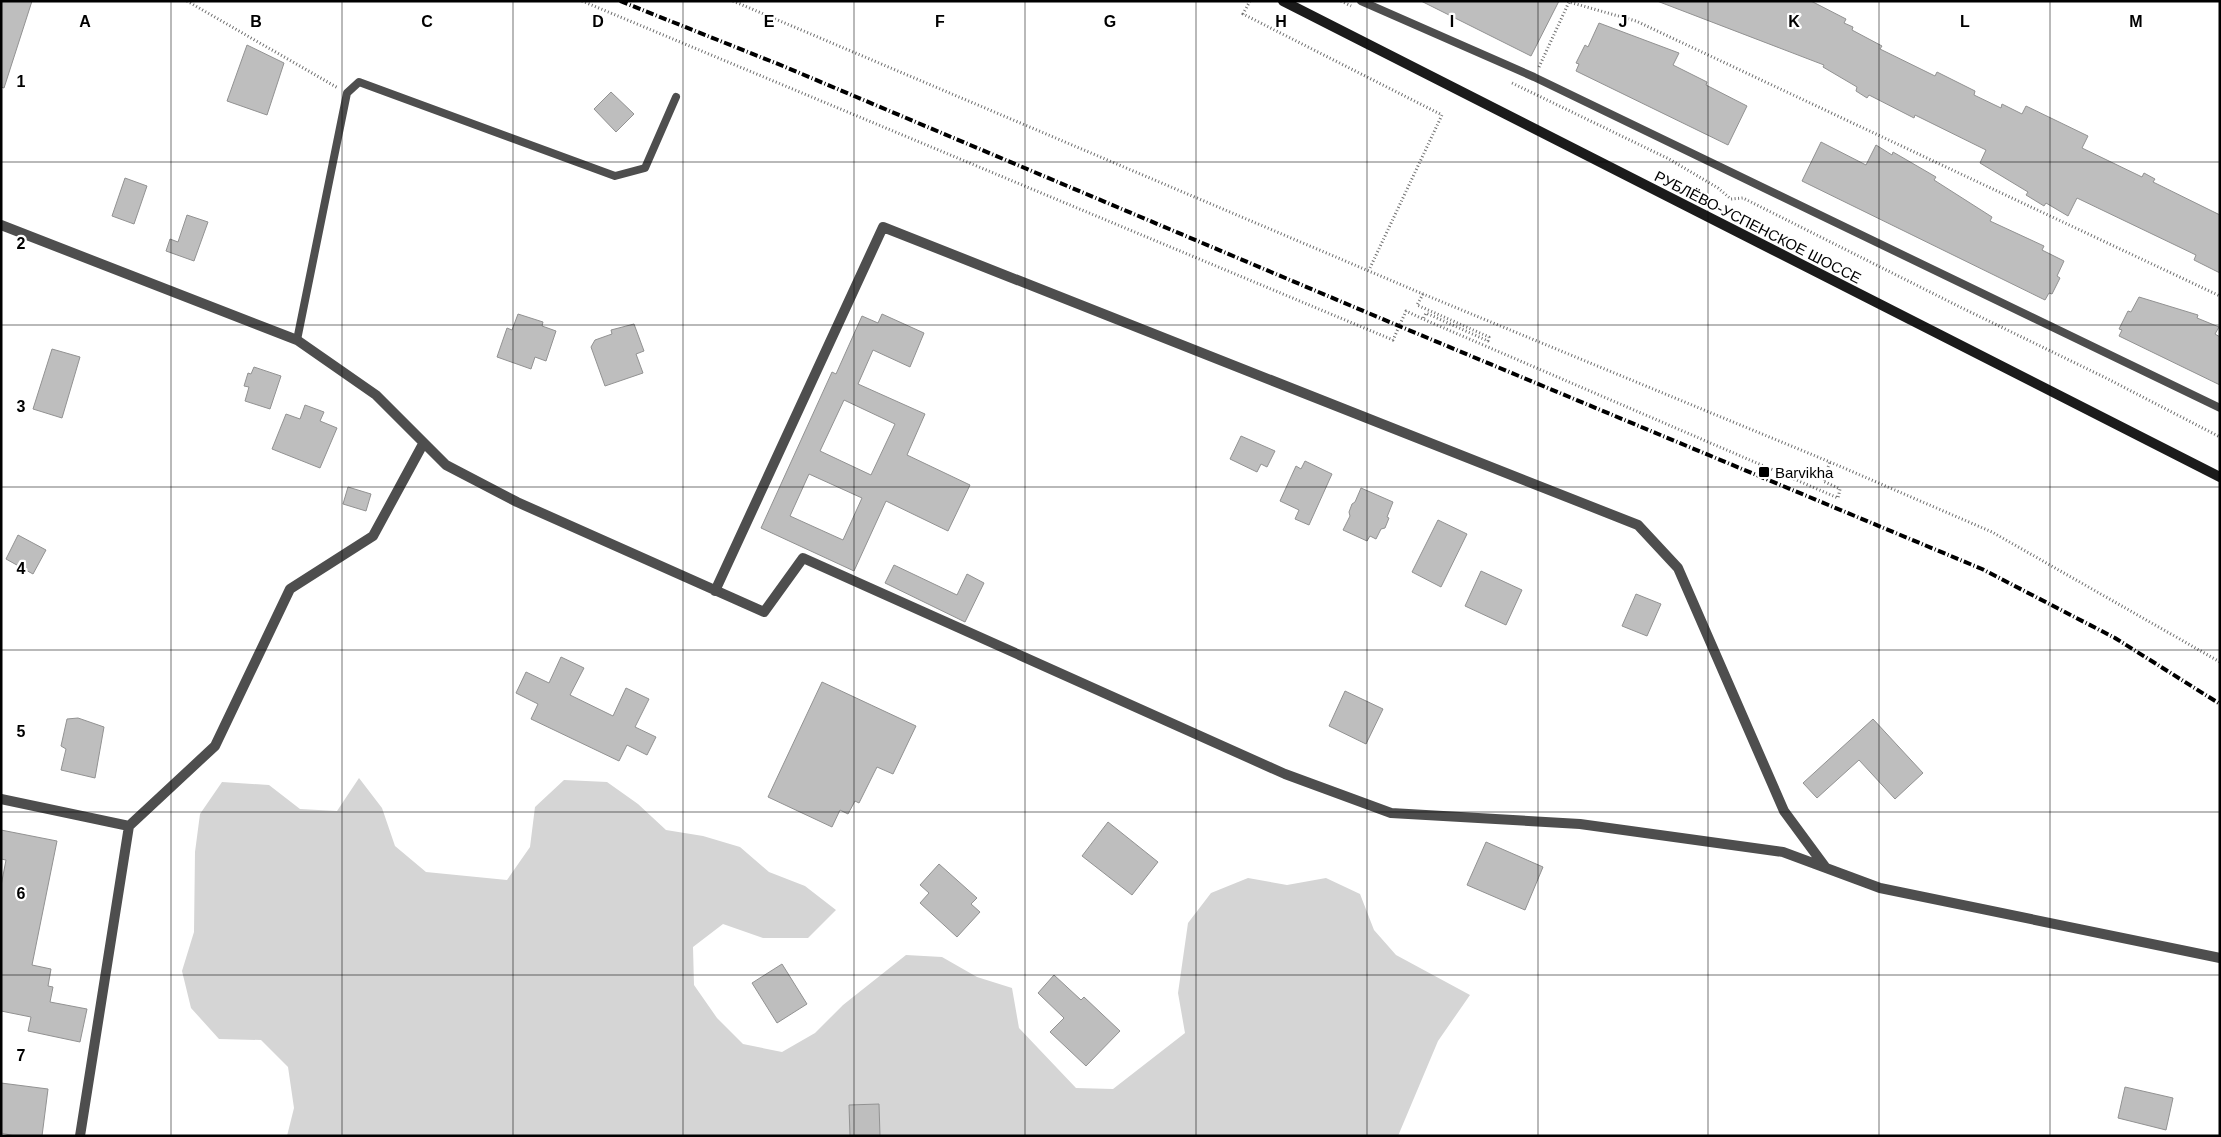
<svg xmlns="http://www.w3.org/2000/svg" width="2221" height="1137" viewBox="0 0 2221 1137" font-family="Helvetica,sans-serif">
	<style>
		.green { fill: #d5d5d5 }
		.building { fill: #bebebe; stroke: #929292; fill-rule: evenodd }
		.lines { fill: none; stroke-linecap: round; stroke-linejoin: round }
		.path { stroke: #707070; stroke-width: 3; stroke-dasharray: 1 2.5; stroke-linecap: butt }
		.lane { stroke: #4e4e4e; stroke-width: 8 }
		.street { stroke: #4e4e4e; stroke-width: 10 }
		.secondary { stroke: #1b1b1b; stroke-width: 10 }
		.rail { stroke: #000; stroke-width: 4; stroke-dasharray: 8 2.5 1 2.5; stroke-linecap: butt }
		.grid { fill: none; stroke: #000; stroke-width: 1; stroke-opacity: 0.55 }
		.poi-dot { fill: #000; stroke: #fff; stroke-width: 2 }
		.labels { text-anchor: middle; dominant-baseline: central; stroke-width: 4.5; stroke-linejoin: round; paint-order: stroke }
		.street-label { font-size: 15px; fill: #000; stroke: #fff }
		.poi-label { font-size: 15px; fill: #000; stroke: #fff; text-anchor: start }
		.grid-label { font-size: 16px; text-anchor: middle; font-weight: bold; fill: #000; stroke: #fff; stroke-width: 4.5; stroke-linejoin: round; paint-order: stroke }
	</style>
	<rect width="100%" height="100%" fill="#fff"/>
	<!-- green -->
	<path class="green" d="M359,778L382,808L395,846L426,872L507,880L530,847L535,807L564,780L607,782L638,804L666,830L703,836L740,847L769,872L805,886L836,910L808,938H763L723,924L693,947L694,985L717,1018L743,1044L782,1052L815,1033L843,1005L906,955L942,957L977,977L1012,988L1019,1028L1076,1088L1113,1089L1185,1033L1178,993L1188,923L1211,893L1248,878L1287,885L1326,878L1360,894L1374,930L1396,955L1470,995L1438,1041L1398,1136H287L294,1108L288,1067L261,1040L219,1039L191,1008L182,971L194,932L195,852L200,814L222,782L269,785L300,809L337,811Z"/>
	<!-- building -->
	<path class="building" d="M1,1H32L4,88L1,87Z
		M1421,1H1559L1531,56Z
		M1657,1H1811L1846,19L1844,23L1853,27L1852,30L1882,46L1880,49L1935,76L1937,72L1975,91L1974,95L2001,108L2002,104L2022,114L2026,106L2088,136L2082,148L2142,177L2144,173L2155,179L2153,182L2220,215V273L2194,260L2196,255L2077,198L2068,216L2046,203L2044,206L2026,195L2028,192L1980,163L1986,150L1915,115L1914,118L1869,95L1867,98L1856,91L1857,87L1823,67L1824,65Z
		M1599,23L1679,53L1673,65L1707,82L1706,85L1747,106L1728,145L1576,71L1579,64L1576,63L1585,45L1588,47Z
		M247,45L284,63L267,115L227,101Z
		M611,92L634,114L616,132L594,109Z
		M1821,142L1866,165L1876,145L1892,155L1893,152L1936,177L1934,180L1992,217L1990,221L2044,246L2042,250L2064,261L2057,276L2060,278L2052,294L2049,293L2045,300L1802,181Z
		M125,178L147,186L134,224L112,216Z
		M187,215L208,222L194,261L166,251L170,239L178,242Z
		M2139,297L2198,315L2197,318L2219,327L2215,334L2220,337V385L2119,336L2122,330L2119,329L2128,311L2131,312Z
		M518,314L543,322L542,326L556,331L546,361L535,357L531,369L497,357L507,328L512,330Z
		M882,314L924,333L910,367L873,350L858,384L925,414L907,455L970,485L948,531L886,501L854,571L761,528L832,372L836,374L862,316L878,323ZM844,400L895,424L871,475L820,451ZM809,474L862,498L843,540L790,516Z
		M634,324L644,351L636,354L643,373L605,386L591,347L595,340L612,334L611,330Z
		M52,349L80,357L62,418L33,409Z
		M254,367L281,376L270,409L245,401L249,387L244,386L248,373L251,374Z
		M305,405L324,412L320,421L337,428L320,468L272,449L286,414L300,419Z
		M1241,436L1275,451L1267,467L1261,464L1257,472L1230,459Z
		M1305,461L1332,474L1309,525L1295,519L1299,510L1280,501L1296,466L1301,469Z
		M348,487L371,494L366,511L343,504Z
		M1361,488L1393,502L1387,517L1389,518L1385,528L1381,529L1376,539L1370,536L1367,541L1343,530L1350,516L1349,512L1352,504L1355,502Z
		M1438,520L1467,534L1441,587L1412,572Z
		M18,535L46,550L33,574L6,559Z
		M894,565L957,595L967,574L984,583L965,622L885,583Z
		M1481,571L1522,590L1506,625L1465,606Z
		M1636,594L1661,604L1647,636L1622,626Z
		M561,657L584,668L570,695L613,716L626,688L649,699L635,727L656,737L647,755L627,745L619,761L531,719L538,704L516,693L526,672L549,683Z
		M822,682L916,726L893,774L877,767L859,803L855,801L848,814L840,810L832,827L768,797Z
		M1345,691L1383,709L1366,744L1329,726Z
		M78,718L104,727L95,778L61,770L66,749L61,746L67,719Z
		M1873,719L1923,773L1895,799L1859,760L1817,798L1803,783Z
		M1108,822L1158,862L1132,895L1082,856Z
		M1,830L57,841L32,965L51,969L48,986L53,987L50,1002L87,1009L80,1042L28,1031L31,1017L1,1011V886L6,860L1,859Z
		M1486,842L1543,867L1525,910L1467,885Z
		M939,864L977,898L971,904L980,912L957,937L920,903L929,893L920,885Z
		M782,964L807,1004L777,1023L752,983Z
		M1054,975L1081,1000L1084,997L1120,1031L1086,1066L1050,1032L1064,1018L1038,993Z
		M1,1083L48,1089L42,1136H15L1,1133Z
		M2125,1087L2173,1098L2166,1130L2118,1118Z
		M879,1104L880,1136H850L849,1105Z"/>
	<g class="lines">
		<!-- path -->
		<path class="path" d="M187,1L338,88
			M582,1L1393,340L1406,311L1423,319
			M733,1L1423,294L1830,462L1992,532L2220,662
			M1250,1L1243,14L1442,115L1369,270
			M1341,1L1351,6
			M1539,67L1569,2L1636,21L2220,296
			M1512,83L1669,159L1718,188L1731,199L1743,198L1958,306L2106,378L2220,437
			M1423,294L1417,305L1489,337L1488,341L1426,313L1423,319L1838,498L1840,489L1823,481L1830,462"/>
		<!-- lane -->
		<path class="lane" d="M1361,1L1534,77L2220,408
			M297,340L347,93L359,82L615,176L645,168L676,97"/>
		<!-- street -->
		<path class="street" d="M1,225L297,340L376,395L446,465L517,502L764,612L803,558L1285,774L1391,813L1580,824L1783,852L1880,888L2220,958
			M715,591L883,227L1638,525L1678,568L1784,811L1826,868
			M1,799L129,826
			M80,1136L129,826L215,746L290,589L373,536L423,444"/>
		<!-- secondary -->
		<path class="secondary" d="M1283,1L2220,477"/>
		<!-- rail -->
		<path class="rail" d="M620,1L783,66L1399,326L1982,569L2115,638L2220,704"/>
	</g>
	<!-- grid -->
	<path class="grid" d="M171,1V1136M342,1V1136M513,1V1136M683,1V1136M854,1V1136M1025,1V1136M1196,1V1136M1367,1V1136M1538,1V1136M1708,1V1136M1879,1V1136M2050,1V1136M1,162H2220M1,325H2220M1,487H2220M1,650H2220M1,812H2220M1,975H2220"/>
	<!-- markers -->
	<rect class="poi-dot" x="1758" y="466" width="12" height="12" rx="2.5"/>
	<g class="labels">
		<!-- street labels -->
		<g class="street-label">
			<text transform="translate(1758 227) rotate(27)">РУБЛЁВО-УСПЕНСКОЕ ШОССЕ</text>
		</g>
		<!-- poi labels -->
		<g class="poi-label">
			<text x="1775" y="472">Barvikha</text>
		</g>
	</g>
	<g class="grid-label">
		<text x="85" y="27">A</text>
		<text x="256" y="27">B</text>
		<text x="427" y="27">C</text>
		<text x="598" y="27">D</text>
		<text x="769" y="27">E</text>
		<text x="940" y="27">F</text>
		<text x="1110" y="27">G</text>
		<text x="1281" y="27">H</text>
		<text x="1452" y="27">I</text>
		<text x="1623" y="27">J</text>
		<text x="1794" y="27">K</text>
		<text x="1965" y="27">L</text>
		<text x="2136" y="27">M</text>
		<text x="21" y="87">1</text>
		<text x="21" y="249">2</text>
		<text x="21" y="412">3</text>
		<text x="21" y="574">4</text>
		<text x="21" y="737">5</text>
		<text x="21" y="899">6</text>
		<text x="21" y="1061">7</text>
	</g>
	<!-- border -->
	<rect width="2221" height="1137" fill="none" stroke="#000000" stroke-width="5"/>
</svg>
